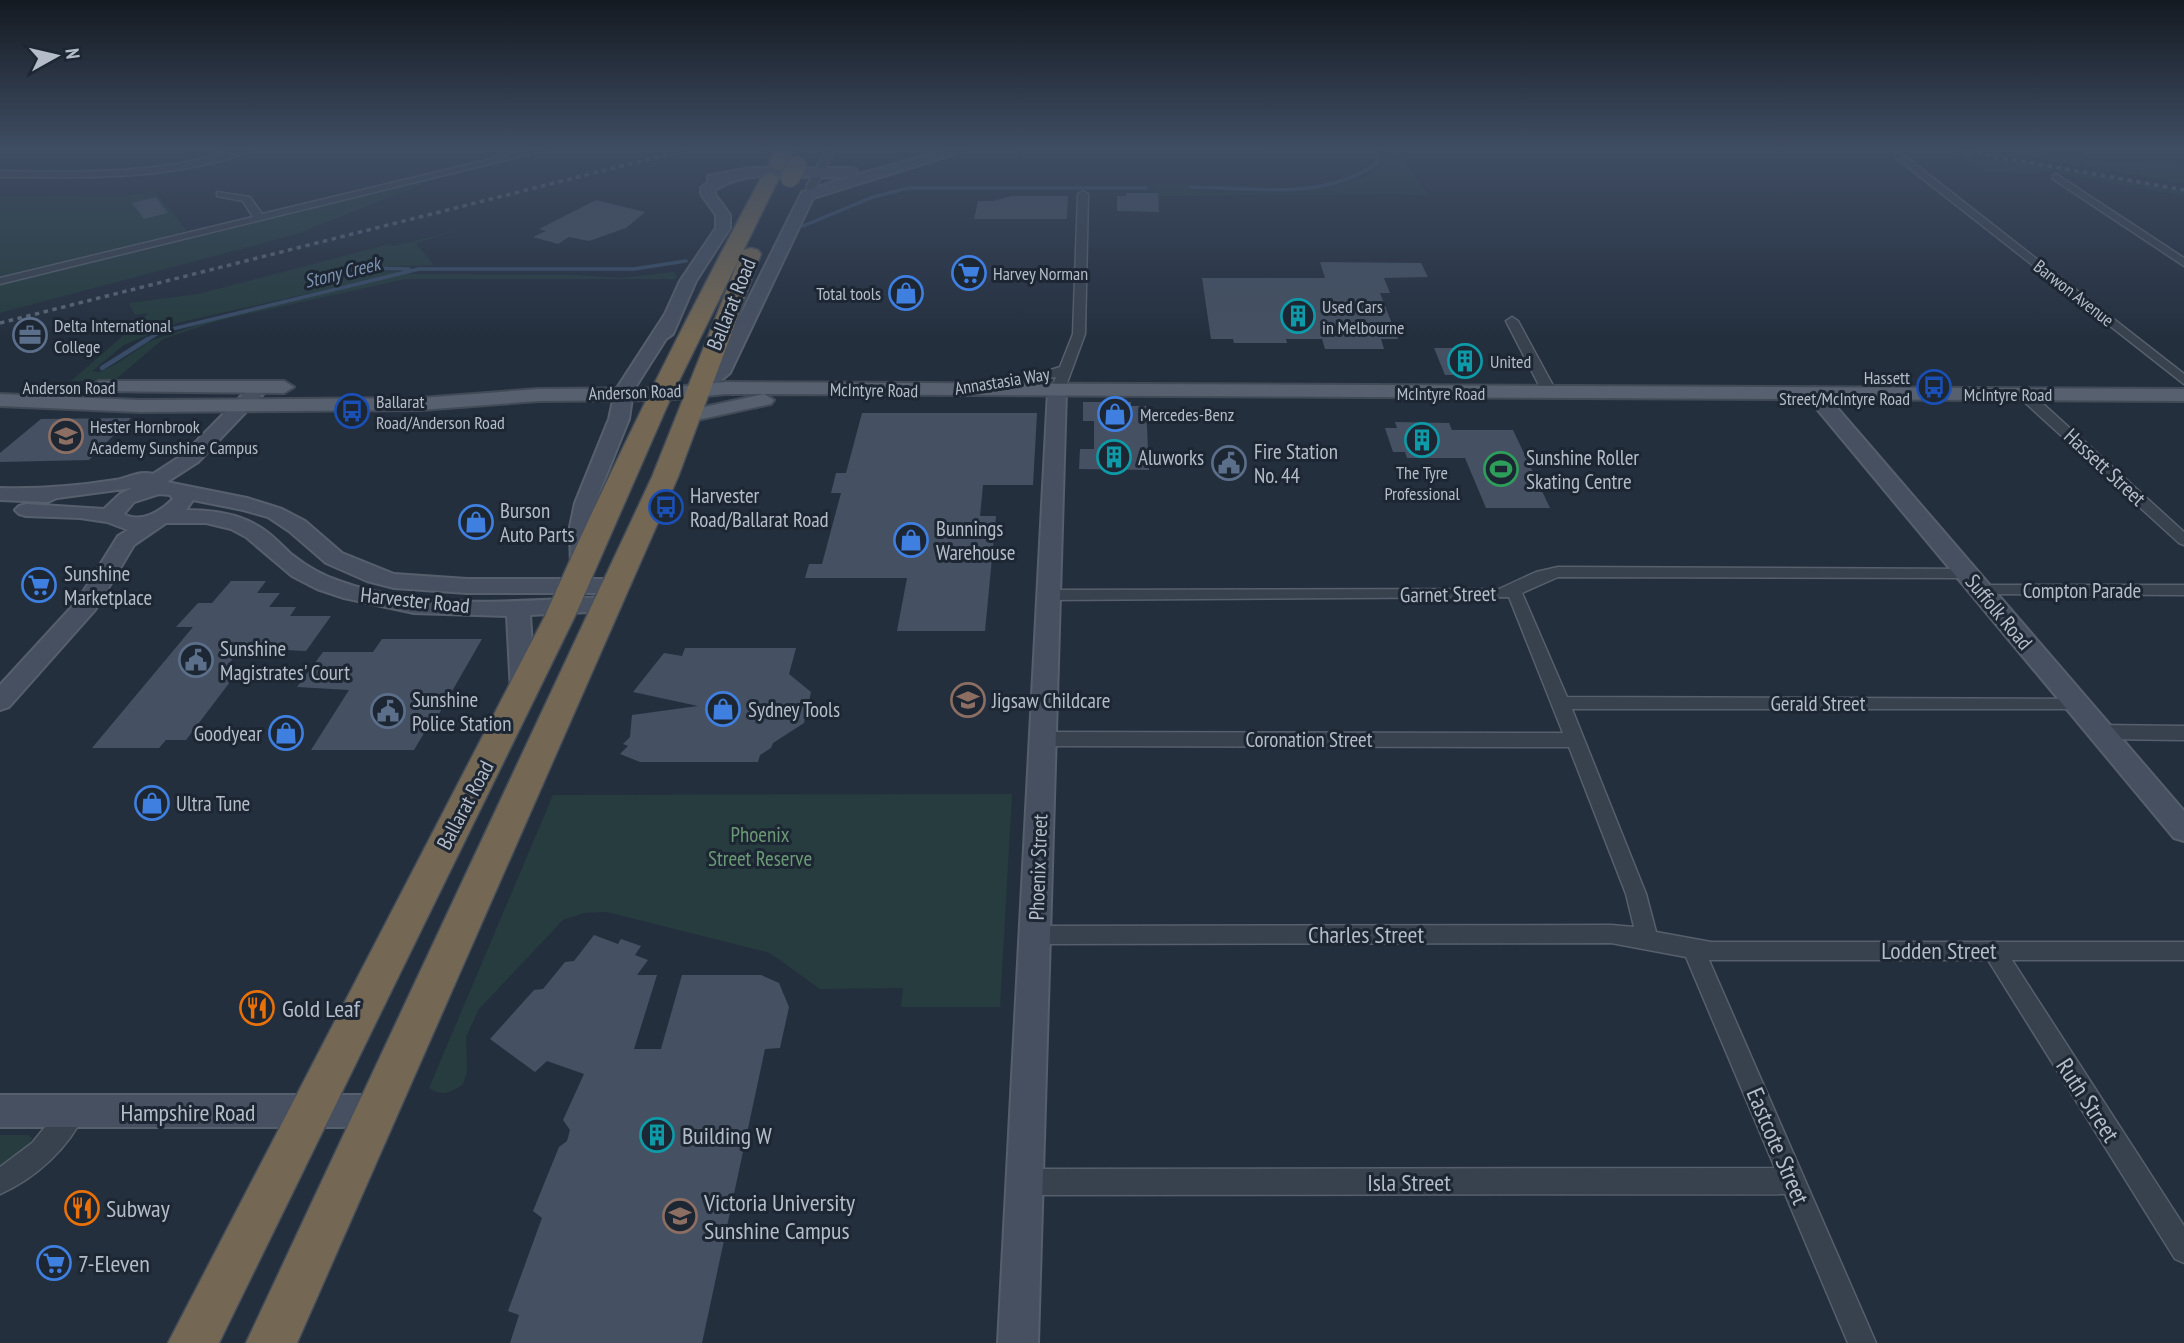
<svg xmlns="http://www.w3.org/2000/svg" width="2184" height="1343" viewBox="0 0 2184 1343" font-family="'PT Sans Narrow',sans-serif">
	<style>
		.green { fill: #263c3f }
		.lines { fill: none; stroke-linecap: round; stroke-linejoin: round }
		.stream-far1 { stroke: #394c67; stroke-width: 3.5 }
		.stream { stroke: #394c67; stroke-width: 4.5 }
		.building { fill: #455162 }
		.street-casing { stroke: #565f6c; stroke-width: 3 }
		.secondary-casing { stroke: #565f6c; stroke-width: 4 }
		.primary-casing { stroke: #414a57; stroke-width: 4 }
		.highway-casing { stroke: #434c59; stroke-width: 3 }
		.street { fill: #38414e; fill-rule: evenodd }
		.secondary { fill: #465061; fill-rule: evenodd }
		.primary { fill: #56606e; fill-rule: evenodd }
		.highway { fill: #746855; fill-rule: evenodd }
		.rail { stroke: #5a6575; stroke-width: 3.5; stroke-dasharray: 4.5 4.5; stroke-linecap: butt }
		.highway-bridge-casing { stroke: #434c59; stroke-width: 21; stroke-linecap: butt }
		.highway-bridge { stroke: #746855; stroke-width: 19 }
		.labels { text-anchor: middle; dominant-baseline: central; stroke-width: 6; stroke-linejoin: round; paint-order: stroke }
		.far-poi-label { font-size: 18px; fill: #b4bcc9; stroke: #1d2633; text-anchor: start }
		.far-street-label { font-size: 18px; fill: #b4bcc9; stroke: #1d2633 }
		.far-water-label { font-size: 19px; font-style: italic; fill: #7c92b1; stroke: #1d2633 }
		.street-label { font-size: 21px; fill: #b4bcc9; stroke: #1d2633 }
		.poi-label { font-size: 21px; fill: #b4bcc9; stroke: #1d2633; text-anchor: start }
		.park-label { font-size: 21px; fill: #6b9a76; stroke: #1d2633 }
		.near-street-label { font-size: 24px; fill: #b4bcc9; stroke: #1d2633 }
		.near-poi-label { font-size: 24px; fill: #b4bcc9; stroke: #1d2633; text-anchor: start }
	</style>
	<rect width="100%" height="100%" fill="#242f3e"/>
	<!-- green -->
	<path class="green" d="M1385,150H1397L1429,196L1400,194L1157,196V192H1153L1152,184H1190L1188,191C1220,191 1393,203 1385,150Z
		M1930,150H1951L2184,191V196L2038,170L2040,173L1985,172L1964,156Z
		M1990,150H2029L2092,161L2175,162L2184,168V184Z
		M440,177L297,234L0,313V284Z
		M155,191L187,231L0,277V196L132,195Z
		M460,230L415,243L434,265L362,267L359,270L404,272L177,323L124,345L92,371L99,372L116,364L150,341L212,320L402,274L574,275L621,278L674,272L677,276L675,279H405L217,321L163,339L115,380L71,381L149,313L135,315L129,303L198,294L390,244L393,246Z
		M1012,794L1000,1007H901L903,988L820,989L770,953L607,912L584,913L563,920L479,1009L466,1037L467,1072L463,1084C451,1093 441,1097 429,1088L553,795Z
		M0,1135H28L32,1138L28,1148L0,1169Z"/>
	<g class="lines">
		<!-- stream-far1 -->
		<path class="stream-far1" d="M1191,187C1251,188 1328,201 1378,162L1377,150
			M803,226L873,197L908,188H1146
			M364,268L409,269
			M145,341L160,332L419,269H634L686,261"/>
		<!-- stream -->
		<path class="stream" d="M102,368L148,339"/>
	</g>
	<!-- building -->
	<path class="building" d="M1126,193H1158L1159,212L1117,211V196H1126Z
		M1012,196H1068L1067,219H974L978,201H993Z
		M156,197L168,213L144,219L132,203Z
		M596,200L645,212L626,228L589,241L569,237L558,244L533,237L546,231L539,229Z
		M1320,262L1421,263L1428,277L1384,278L1390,293H1380L1398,339H1381L1384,349H1325L1322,339H1286L1287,343H1234L1233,339H1211L1202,278H1325Z
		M1434,348H1455L1467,375H1445Z
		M1083,402H1131V406H1146L1149,470L1079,469L1080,449H1094V421H1083Z
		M862,413H1037L1033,485H983L980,516H996L985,631H897L907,578H805L809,564H822L841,493H831L836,473H846Z
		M131,418L89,460L0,462V453L41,419Z
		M1395,422L1449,423L1452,430H1513L1550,508H1486L1465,458H1407L1405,452H1393L1385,428H1397Z
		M231,581H266L257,593H280L269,607H296L290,616H331L306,651L241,648L218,678H233L186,740H166L159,748H92L193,627H176L198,603H212Z
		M382,639H482L428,733H424L414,750H311L349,690L297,687L323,652H373Z
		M685,648H796L789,674L811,692L804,723L773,743L771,748L760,755L758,762H640L620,754L628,746L623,744L630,737L632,715L698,706L633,692L664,653L682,656Z
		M594,935L618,944L621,939L641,946L635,955L648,960L637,975H657L634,1049H661L682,975H761L779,983L789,1007L780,1048L765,1049L702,1343H510L519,1315L508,1311L542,1218L533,1211L559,1147L567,1141L570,1130L563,1120L584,1074L547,1061L535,1072L490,1039L534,990L543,989L565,962L574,961Z"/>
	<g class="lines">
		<!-- street casing -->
		<g class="street-casing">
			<path id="street" d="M233,150H248C236,158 218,162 203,165C136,180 68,177 0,177V171C79,172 158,175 233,150Z
				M529,150H546L0,284V278L253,217L243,201L217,196V192L250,197L262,214Z
				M826,150H835L817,185L816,193L807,195V185Z
				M1895,153H1901L2184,374V384L1895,157Z
				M2056,174L2184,258V266L2053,179V175Z
				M1083,191L1088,194L1085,334L1064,391L1057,395L1050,391L1056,377L974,389V383L1041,373L1060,367L1073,334L1078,194Z
				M1512,317L1518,321L1557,393L1555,396L1550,397L1543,393L1506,321Z
				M2025,391L2030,392L2184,532V545L2179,543L2020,398V392Z
				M1558,567L1972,569L1974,573L1972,577L1966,578L1558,577L1522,593L1567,697L2083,699L2086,703L2083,707L2077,709H1572L1646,894L1656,932L1711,942H2184V960H2012L2184,1226V1263L2175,1259L1988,960H1709L1876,1343H1848L1785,1194L1024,1195L1015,1191L1011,1182L1015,1173L1024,1169L1775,1168L1686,957L1611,943L1036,944L1028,941L1025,935L1028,929L1036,926L1611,925L1634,927L1626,894L1569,747L1043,746L1036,744L1034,739L1036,734L1043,732L1563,733L1509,597L1050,600L1042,595L1050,590L1499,589L1536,572Z
				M1981,585H2184V595L1975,594L1973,590Z
				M2101,725L2184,726V740L2101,739L2094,737L2092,732L2094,727Z
				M73,1100L82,1104L85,1112C70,1147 35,1179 0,1194V1167L32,1143L64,1104Z"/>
		</g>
		<!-- secondary casing -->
		<g class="secondary-casing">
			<path id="secondary" d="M945,150H967L813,198L730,373L706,393L699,395L690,389L713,370L802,192L855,175C808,184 757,163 715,190V194L730,215V228L696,281L673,334L666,339L633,391L629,419L595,503L592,527L593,569L590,574H574L571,569L570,527L575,503L609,419L615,391L665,314L680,281L716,228V215L701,194V188L708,182V176L749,168H851L856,169V175Z
				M260,381L269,387L266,391L198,462L167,482L247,498L282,509L305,521L342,553L394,574L467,579H617L625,581L628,586L625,591L617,593H467L394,588L367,581L326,563L289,531L268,517L243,510L193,500L186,510C210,510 237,513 258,526C271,533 280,544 291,554C306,566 323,576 342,582C426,612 521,600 608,597L616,599L620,604L616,609L608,611L530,615L535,692L532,698L523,701L514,698L511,692L507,616L414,613L344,598L317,589L292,576L246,537L231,529L206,523H166L134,545L95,610L9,707L0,710V685L78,600L118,536L128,530L107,522L80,518L26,516L19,514L15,510L19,506L26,504L104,509L120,494L132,488L57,498L48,502L0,500V488C37,489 78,486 115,480C128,478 140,470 153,474L184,454L254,383ZM159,494L170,495L173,499C161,511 140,524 124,514L134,502Z
				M1057,385L1066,391L1038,1343H998L1048,391Z
				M1814,387L1821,389L2184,811V841L2174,838L1807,397L1805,393Z
				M0,1095H376L388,1100L393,1111L388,1122L376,1127H0Z"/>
		</g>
		<!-- primary casing -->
		<g class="primary-casing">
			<path id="primary" d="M99,381H284L294,387L284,393L92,391L89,387Z
				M726,382L2184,389V401L764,394L774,400L771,404L688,422L681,420L678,416L681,412L764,394H726L663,400L538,401L421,410L139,412L0,406V394L139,400L421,398L538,389L663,388Z"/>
		</g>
		<!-- highway casing -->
		<g class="highway-casing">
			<path id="highway" d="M777,150H794L783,169L777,170L768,165Z
				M770,173L779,178L672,395L575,616L219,1343H168L545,616C611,467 684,321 761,178Z
				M751,248L758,250L761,254L678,477L297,1343H246L652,477L741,254L744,250Z"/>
		</g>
		<!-- street -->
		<use href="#street" class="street"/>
		<!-- secondary -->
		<use href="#secondary" class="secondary"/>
		<!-- primary -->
		<use href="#primary" class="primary"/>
		<!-- highway -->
		<use href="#highway" class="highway"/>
		<!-- rail -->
		<path class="rail" d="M1959,150L2184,190
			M0,323L685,150"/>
		<!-- highway-bridge casing -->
		<g class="highway-bridge-casing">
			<path id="highway-bridge" d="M790,178L797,165"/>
		</g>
		<!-- highway-bridge -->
		<use href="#highway-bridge" class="highway-bridge"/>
	</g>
	<!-- sky -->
	<linearGradient id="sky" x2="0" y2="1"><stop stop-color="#141a22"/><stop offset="0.44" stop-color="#3f4d63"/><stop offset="1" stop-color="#3f4d63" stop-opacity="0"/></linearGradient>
	<rect width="2184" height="338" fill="url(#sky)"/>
	<!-- icons -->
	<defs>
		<g id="supermarket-ring" transform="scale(1.75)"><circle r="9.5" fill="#1d2633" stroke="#3f7fe0" stroke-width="1.5"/><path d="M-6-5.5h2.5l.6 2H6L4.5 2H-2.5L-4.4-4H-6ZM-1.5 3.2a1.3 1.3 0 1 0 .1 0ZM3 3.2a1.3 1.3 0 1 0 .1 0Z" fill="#3f7fe0"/></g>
		<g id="shop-ring" transform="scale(1.75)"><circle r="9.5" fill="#1d2633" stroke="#3f7fe0" stroke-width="1.5"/><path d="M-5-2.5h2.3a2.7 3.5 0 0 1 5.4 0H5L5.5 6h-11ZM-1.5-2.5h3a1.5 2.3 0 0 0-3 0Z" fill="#3f7fe0"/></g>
		<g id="building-ring" transform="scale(1.75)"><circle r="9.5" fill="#1d2633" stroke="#0f9aa8" stroke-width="1.5"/><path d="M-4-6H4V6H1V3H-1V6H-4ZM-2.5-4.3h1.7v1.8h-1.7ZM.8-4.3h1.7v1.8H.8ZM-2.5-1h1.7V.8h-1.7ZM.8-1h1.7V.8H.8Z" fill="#0f9aa8"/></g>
		<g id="office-ring" transform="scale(1.75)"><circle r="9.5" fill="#1d2633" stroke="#5c6f8a" stroke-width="1.5"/><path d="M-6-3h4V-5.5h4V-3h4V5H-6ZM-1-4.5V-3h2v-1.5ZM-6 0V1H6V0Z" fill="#5c6f8a"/></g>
		<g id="bus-ring" transform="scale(1.75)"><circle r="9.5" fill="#1d2633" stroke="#1a4fb4" stroke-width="1.5"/><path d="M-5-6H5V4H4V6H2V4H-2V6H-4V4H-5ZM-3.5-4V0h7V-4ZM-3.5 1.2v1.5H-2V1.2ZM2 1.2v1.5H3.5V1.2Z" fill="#1a4fb4"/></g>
		<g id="school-ring" transform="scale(1.75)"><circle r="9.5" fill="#1d2633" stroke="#8d6e63" stroke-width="1.5"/><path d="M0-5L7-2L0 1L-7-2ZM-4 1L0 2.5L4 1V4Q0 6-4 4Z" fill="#8d6e63"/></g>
		<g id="civic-ring" transform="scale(1.75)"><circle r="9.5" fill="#1d2633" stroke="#5c6f8a" stroke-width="1.5"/><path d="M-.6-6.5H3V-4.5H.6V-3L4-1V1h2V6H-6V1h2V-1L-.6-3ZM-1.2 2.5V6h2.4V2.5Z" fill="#5c6f8a"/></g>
		<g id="stadium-ring" transform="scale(1.75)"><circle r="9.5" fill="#1d2633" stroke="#2e9e5b" stroke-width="1.5"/><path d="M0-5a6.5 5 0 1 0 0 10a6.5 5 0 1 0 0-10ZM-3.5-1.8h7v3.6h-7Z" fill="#2e9e5b"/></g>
		<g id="restaurant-ring" transform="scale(1.75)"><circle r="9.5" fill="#1d2633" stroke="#e8710a" stroke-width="1.5"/><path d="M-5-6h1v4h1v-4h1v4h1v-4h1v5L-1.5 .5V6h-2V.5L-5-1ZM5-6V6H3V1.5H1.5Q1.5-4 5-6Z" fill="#e8710a"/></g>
		<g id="university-ring" transform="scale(1.75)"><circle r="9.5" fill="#1d2633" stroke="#8d6e63" stroke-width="1.5"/><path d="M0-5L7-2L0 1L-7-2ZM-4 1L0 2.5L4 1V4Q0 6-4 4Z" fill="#8d6e63"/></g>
	</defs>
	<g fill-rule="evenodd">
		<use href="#supermarket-ring" x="969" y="273"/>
		<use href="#shop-ring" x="906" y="293"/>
		<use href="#building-ring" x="1298" y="316"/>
		<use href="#office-ring" x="30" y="335"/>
		<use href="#building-ring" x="1465" y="361"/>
		<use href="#bus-ring" x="1934" y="387"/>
		<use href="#bus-ring" x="352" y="411"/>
		<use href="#shop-ring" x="1115" y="414"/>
		<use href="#school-ring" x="66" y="436"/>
		<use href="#building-ring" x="1422" y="440"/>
		<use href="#building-ring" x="1114" y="457"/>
		<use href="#civic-ring" x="1229" y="463"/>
		<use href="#stadium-ring" x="1501" y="469"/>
		<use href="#bus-ring" x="666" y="507"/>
		<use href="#shop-ring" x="476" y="522"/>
		<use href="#shop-ring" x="911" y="540"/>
		<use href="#supermarket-ring" x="39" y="585"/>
		<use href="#civic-ring" x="196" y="660"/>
		<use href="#school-ring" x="968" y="700"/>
		<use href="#shop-ring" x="723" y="709"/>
		<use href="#civic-ring" x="388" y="711"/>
		<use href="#shop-ring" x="286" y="733"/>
		<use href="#shop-ring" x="152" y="803"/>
		<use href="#restaurant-ring" x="257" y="1008"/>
		<use href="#building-ring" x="657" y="1135"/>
		<use href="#restaurant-ring" x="82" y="1208"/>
		<use href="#university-ring" x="680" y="1216"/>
		<use href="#supermarket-ring" x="54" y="1263"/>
	</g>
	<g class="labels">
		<!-- far-poi labels -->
		<g class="far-poi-label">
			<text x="993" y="273">Harvey Norman</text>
			<text x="881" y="293" text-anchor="end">Total tools</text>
			<text x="1322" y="306">Used Cars<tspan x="1322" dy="21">in Melbourne</tspan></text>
			<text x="54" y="325">Delta International<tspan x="54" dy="21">College</tspan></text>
			<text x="1490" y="361">United</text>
			<text x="1910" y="377" text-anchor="end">Hassett<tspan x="1910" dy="21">Street/McIntyre Road</tspan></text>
			<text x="376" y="401">Ballarat<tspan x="376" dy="21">Road/Anderson Road</tspan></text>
			<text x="1140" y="414">Mercedes-Benz</text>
			<text x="90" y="426">Hester Hornbrook<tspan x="90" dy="21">Academy Sunshine Campus</tspan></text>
			<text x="1422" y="472" text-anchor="middle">The Tyre<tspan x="1422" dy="21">Professional</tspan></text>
		</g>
		<!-- far-street labels -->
		<g class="far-street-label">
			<text transform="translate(2074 293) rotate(38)">Barwon Avenue</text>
			<text transform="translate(1002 381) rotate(-9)">Annastasia Way</text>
			<text x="69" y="387">Anderson Road</text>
			<text transform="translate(874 390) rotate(1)">McIntyre Road</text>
			<text transform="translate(635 392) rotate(-2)">Anderson Road</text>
			<text x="1441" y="393">McIntyre Road</text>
			<text x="2008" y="394">McIntyre Road</text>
		</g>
		<!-- far-water labels -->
		<g class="far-water-label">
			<text transform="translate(342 272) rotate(-14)">Stony Creek</text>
		</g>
		<!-- street labels -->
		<g class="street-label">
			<text transform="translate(731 304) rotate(-68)">Ballarat Road</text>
			<text transform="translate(2105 467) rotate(43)">Hassett Street</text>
			<text x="2082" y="590">Compton Parade</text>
			<text transform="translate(1448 594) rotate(-1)">Garnet Street</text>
			<text transform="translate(415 600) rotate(6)">Harvester Road</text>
			<text transform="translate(1999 612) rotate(50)">Suffolk Road</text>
			<text x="1818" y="703">Gerald Street</text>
			<text x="1309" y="739">Coronation Street</text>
			<text transform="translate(465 805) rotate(-62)">Ballarat Road</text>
			<text transform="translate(1038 867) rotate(-88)">Phoenix Street</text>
		</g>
		<!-- poi labels -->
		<g class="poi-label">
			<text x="1254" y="451">Fire Station<tspan x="1254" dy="24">No. 44</tspan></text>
			<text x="1138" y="457">Aluworks</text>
			<text x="1526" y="457">Sunshine Roller<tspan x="1526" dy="24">Skating Centre</tspan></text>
			<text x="690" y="495">Harvester<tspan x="690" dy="24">Road/Ballarat Road</tspan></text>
			<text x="500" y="510">Burson<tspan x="500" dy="24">Auto Parts</tspan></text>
			<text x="936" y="528">Bunnings<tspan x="936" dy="24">Warehouse</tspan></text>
			<text x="64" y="573">Sunshine<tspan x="64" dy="24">Marketplace</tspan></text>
			<text x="220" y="648">Sunshine<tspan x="220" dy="24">Magistrates' Court</tspan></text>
			<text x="412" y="699">Sunshine<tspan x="412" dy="24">Police Station</tspan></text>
			<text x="992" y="700">Jigsaw Childcare</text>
			<text x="748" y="709">Sydney Tools</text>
			<text x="262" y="733" text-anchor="end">Goodyear</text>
			<text x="176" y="803">Ultra Tune</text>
		</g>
		<!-- park labels -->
		<g class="park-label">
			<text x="760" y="834">Phoenix<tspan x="760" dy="24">Street Reserve</tspan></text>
		</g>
		<!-- near-street labels -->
		<g class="near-street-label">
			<text x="1366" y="934">Charles Street</text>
			<text x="1939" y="950">Lodden Street</text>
			<text transform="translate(2088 1100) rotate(57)">Ruth Street</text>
			<text x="188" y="1112">Hampshire Road</text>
			<text transform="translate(1778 1146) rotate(67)">Eastcote Street</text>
			<text x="1409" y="1182">Isla Street</text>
		</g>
		<!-- near-poi labels -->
		<g class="near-poi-label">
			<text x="282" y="1008">Gold Leaf</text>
			<text x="682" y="1135">Building W</text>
			<text x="704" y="1202">Victoria University<tspan x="704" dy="28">Sunshine Campus</tspan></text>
			<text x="106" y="1208">Subway</text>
			<text x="78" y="1263">7-Eleven</text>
		</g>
	</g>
	<!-- north arrow -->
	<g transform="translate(56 56) rotate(82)" stroke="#1d2633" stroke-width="5" paint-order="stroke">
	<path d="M0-5L12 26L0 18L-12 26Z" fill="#b4bcc9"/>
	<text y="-10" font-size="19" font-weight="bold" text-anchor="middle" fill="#b4bcc9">N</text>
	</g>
</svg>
